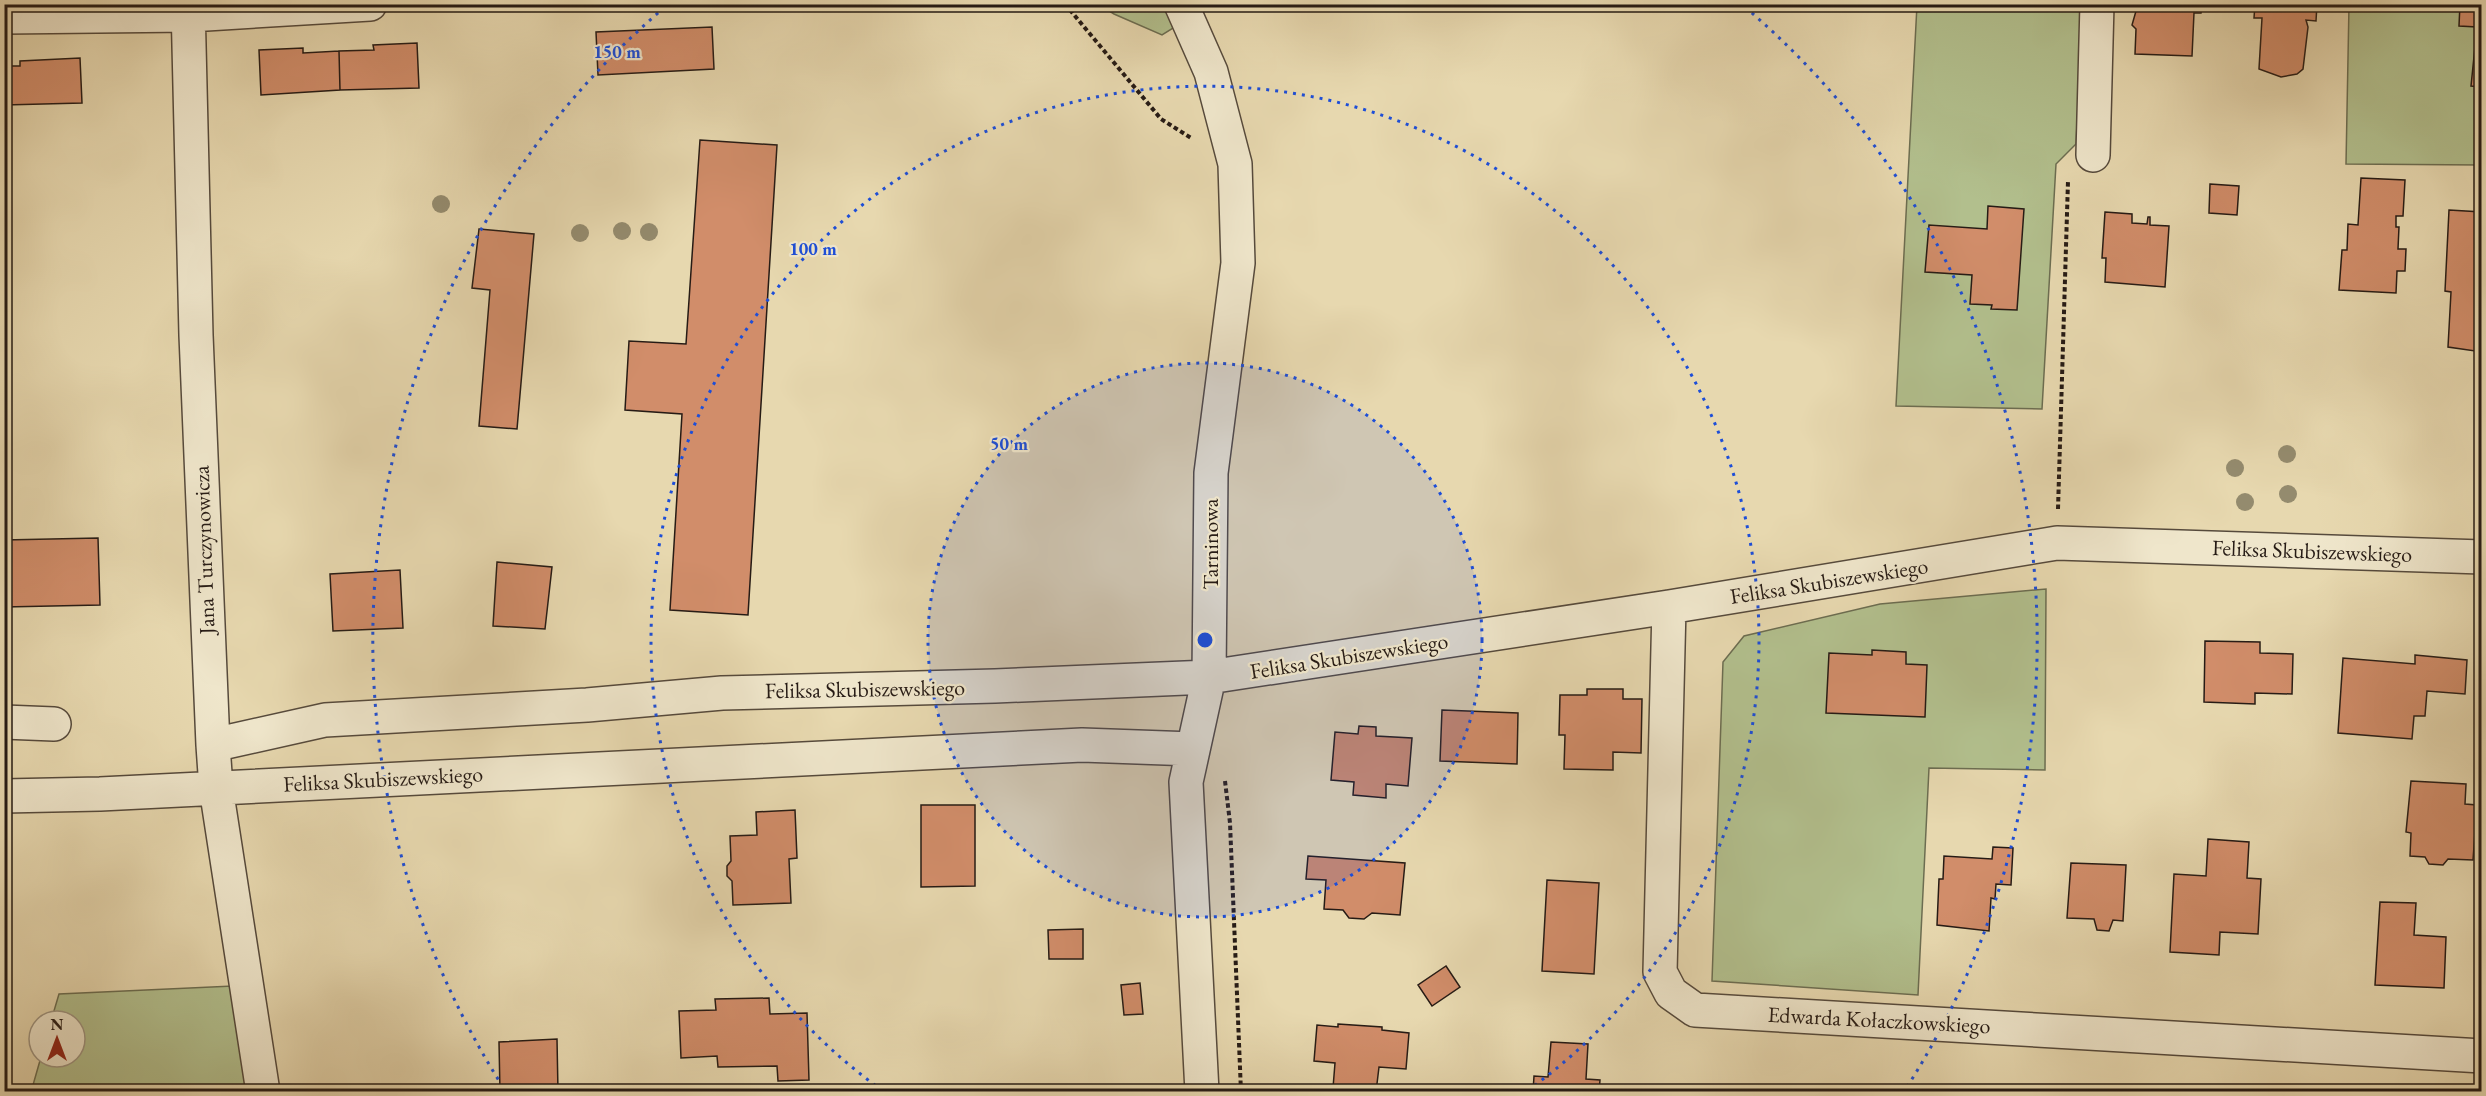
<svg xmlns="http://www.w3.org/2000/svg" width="2486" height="1096" viewBox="0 0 2486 1096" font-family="'EB Garamond',serif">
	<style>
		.green { fill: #b2bf8d; stroke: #6c6d51; stroke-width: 1.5 }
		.building { fill: #d18d6a; stroke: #261b15; stroke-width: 1.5 }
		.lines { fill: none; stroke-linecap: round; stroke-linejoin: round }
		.minor-casing { stroke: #564a3c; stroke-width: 36 }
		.path { stroke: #261b15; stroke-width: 4; stroke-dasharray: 4.5 3; stroke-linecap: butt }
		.minor { stroke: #efe6cb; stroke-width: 33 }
		.tree { fill: #948b6e }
		.ring { fill: none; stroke: #1d4ed8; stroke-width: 3; stroke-dasharray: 3 6 }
		.labels { text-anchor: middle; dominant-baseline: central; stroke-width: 4.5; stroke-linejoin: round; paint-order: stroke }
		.street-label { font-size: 22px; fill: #261b15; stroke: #efe6cb }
		.centre { fill: #1d4ed8; stroke: #efe6cb; stroke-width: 3 }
		.ring-label { font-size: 18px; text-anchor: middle; font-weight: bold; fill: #1d4ed8; stroke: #efe6cb; stroke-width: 4.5; stroke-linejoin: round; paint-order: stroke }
	</style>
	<rect width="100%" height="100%" fill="#e7d8af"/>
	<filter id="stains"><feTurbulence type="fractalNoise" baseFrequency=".00333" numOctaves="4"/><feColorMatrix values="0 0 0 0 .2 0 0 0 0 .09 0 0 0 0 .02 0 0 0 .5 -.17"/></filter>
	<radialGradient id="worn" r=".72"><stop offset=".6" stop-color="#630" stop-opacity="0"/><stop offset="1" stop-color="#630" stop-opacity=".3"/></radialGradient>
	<!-- green -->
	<path class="green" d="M1100,5H1164L1178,25L1162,35L1114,14Z
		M1917,5H2083L2076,144L2056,164L2042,409L1896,406Z
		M2349,5H2481V165L2346,164Z
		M2046,589L2045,770L1929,768L1918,995L1712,981L1723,662L1744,636L1880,604Z
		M233,986L250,1091L31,1092L41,1057H75V1021H51L59,994Z"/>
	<!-- building -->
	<path class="building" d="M2138,4H2202L2201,13H2194L2192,56L2135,54L2136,29L2132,25Z
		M2255,4H2317L2316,21L2306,20L2308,27L2303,69L2297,74L2281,77L2259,69L2262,18H2254Z
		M2460,4H2482V87L2471,86L2477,27L2459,26Z
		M712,27L714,69L598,75L596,32Z
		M417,43L419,88L340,90L339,51L374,50L373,45Z
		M303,48V53L339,51L340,90L261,95L259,50Z
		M80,58L82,103L4,105V66H20V61Z
		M700,140L777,145L748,615L670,610L682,414L625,410L629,341L686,344Z
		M2361,178L2405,180L2403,216H2396V227H2399L2398,249H2406L2405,271H2397L2396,293L2339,290L2342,250H2347L2348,224L2358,225Z
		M2210,184L2239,186L2237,215L2209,213Z
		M1988,206L2024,209L2017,310L1991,309L1992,305L1970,304L1972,275L1925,272L1929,225L1987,229Z
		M2449,210L2482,212V352L2448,347L2451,292L2445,291Z
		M2105,212L2132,214V223L2147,224L2148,217H2150V225L2169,226L2165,287L2105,282L2106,258H2102Z
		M479,229L534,234L517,429L479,426L490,290L472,288Z
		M98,538L100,605L4,607V540Z
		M497,562L552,567L545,629L493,626Z
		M400,570L403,628L333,631L330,574Z
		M2205,641L2260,642V653L2293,654L2292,694L2255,693V704L2204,702Z
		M1872,650L1906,652V664L1927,665L1925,717L1826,713L1829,653L1872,655Z
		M2415,655L2467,660L2465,694L2427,691L2425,716H2414L2412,739L2338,733L2343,658L2415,664Z
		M1587,689H1623V699H1642L1641,753L1613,752V770L1564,769L1565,735H1559L1560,695H1587Z
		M1442,710L1518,713L1517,764L1440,761Z
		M1359,726L1376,727V736L1412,738L1408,786L1386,784V798L1353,795L1354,782L1331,780L1335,732L1358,734Z
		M2411,781L2466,784L2465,804L2477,805L2473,860L2448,859L2443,865L2429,864L2425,857L2410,856L2411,833L2406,832Z
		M921,805H975V886L921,887Z
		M795,810L797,858L789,859L791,903L733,905L732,881L727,876V866L731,861L730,836L757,835L756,812Z
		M2208,839L2249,842L2247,878L2261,879L2258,934L2220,932L2219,955L2170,952L2174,874L2206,876Z
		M1993,847L2013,848L2011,885L1996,884L1995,899L1991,898L1989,931L1937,925L1939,879H1943L1944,856L1992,859Z
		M1308,856L1405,863L1400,915L1372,913L1364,919L1349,918L1343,910L1324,909L1326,880L1306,879Z
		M2071,863L2126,865L2123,921L2113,920L2109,931L2097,930L2094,919L2067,918Z
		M1547,880L1599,883L1594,974L1542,971Z
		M2380,902L2416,903L2414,935L2446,937L2444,988L2375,985Z
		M1083,929V959H1049L1048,930Z
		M1446,966L1460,987L1432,1006L1418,985Z
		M1140,983L1143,1014L1124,1015L1121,985Z
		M769,998L770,1014L807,1013L809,1080L778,1081L777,1066L718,1067L717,1056L681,1058L679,1011L716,1010L715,999Z
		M1338,1024L1382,1027V1030L1409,1033L1406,1069L1379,1067L1376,1092L1333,1088L1335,1063L1314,1061L1317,1025L1338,1027Z
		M557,1039L558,1092H500L499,1042Z
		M1551,1042L1588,1044L1586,1079L1600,1080L1599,1092H1533L1534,1076L1548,1077Z"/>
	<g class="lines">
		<!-- minor casing -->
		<g class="minor-casing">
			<path id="minor" d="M188,4L196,335L213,745L216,788L263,1092
				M1181,4L1211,72L1235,164L1238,263L1211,473L1209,677L1186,782L1202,1092
				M4,17L190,15L370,4
				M2093,155L2097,4
				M1669,607L1660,972L1671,993L1695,1010L2482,1056
				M4,722L54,724
				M213,745L325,720L587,705L722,693L995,686L1209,677L1669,607L2057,543L2482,557
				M4,796L100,794L1082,745L1193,749"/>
		</g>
		<!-- path -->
		<path class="path" d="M1065,4L1161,119L1191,138
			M2058,509L2068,181
			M1225,781L1230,823L1241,1092"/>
		<!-- minor -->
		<use href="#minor" class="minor"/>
	</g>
	<!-- trees -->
	<g class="tree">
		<circle cx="441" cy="204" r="9"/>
		<circle cx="622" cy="231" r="9"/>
		<circle cx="649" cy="232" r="9"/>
		<circle cx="580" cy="233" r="9"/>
		<circle cx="2287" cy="454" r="9"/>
		<circle cx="2235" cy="468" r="9"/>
		<circle cx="2288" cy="494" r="9"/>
		<circle cx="2245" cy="502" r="9"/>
	</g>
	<!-- distance rings -->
	<circle cx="1205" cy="640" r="277" fill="#1d4ed8" fill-opacity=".12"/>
	<g class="ring">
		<circle cx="1205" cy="640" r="277"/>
		<path d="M883 1091A554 554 0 1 1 1527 1091"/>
		<path d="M503 1087A832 832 0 0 1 665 7M1745 7A832 832 0 0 1 1907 1087"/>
	</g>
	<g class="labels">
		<!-- street labels -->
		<g class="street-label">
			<text transform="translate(1210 544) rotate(-90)">Tarninowa</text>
			<text transform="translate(204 550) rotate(-92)">Jana Turczynowicza</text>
			<text transform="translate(2312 551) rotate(2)">Feliksa Skubiszewskiego</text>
			<text transform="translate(1829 581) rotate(-9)">Feliksa Skubiszewskiego</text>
			<text transform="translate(1349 656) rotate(-9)">Feliksa Skubiszewskiego</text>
			<text transform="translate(865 689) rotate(-1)">Feliksa Skubiszewskiego</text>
			<text transform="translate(383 779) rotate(-3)">Feliksa Skubiszewskiego</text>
			<text transform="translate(1879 1020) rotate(3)">Edwarda Kołaczkowskiego</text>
		</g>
	</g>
	<circle cx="1205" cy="640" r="9" class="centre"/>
	<g class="ring-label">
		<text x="617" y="58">150 m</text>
		<text x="813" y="255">100 m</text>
		<text x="1009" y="450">50 m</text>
	</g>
	<!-- margin -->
	<rect width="2486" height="1096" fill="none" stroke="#e7d8af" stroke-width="24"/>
	<rect x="6" y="6" width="2474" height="1084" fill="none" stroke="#261b15" stroke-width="3"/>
	<rect x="12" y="12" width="2462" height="1072" fill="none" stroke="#261b15" stroke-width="1.5"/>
	<!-- north arrow -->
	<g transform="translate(57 1039)"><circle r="28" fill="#efe6cb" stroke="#9f9582" stroke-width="1.5"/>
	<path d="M0-4.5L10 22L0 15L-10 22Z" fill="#8f2418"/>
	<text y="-9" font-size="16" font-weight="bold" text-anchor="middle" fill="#261b15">N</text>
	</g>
	<rect width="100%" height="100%" filter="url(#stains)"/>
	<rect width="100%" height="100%" fill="url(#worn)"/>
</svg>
